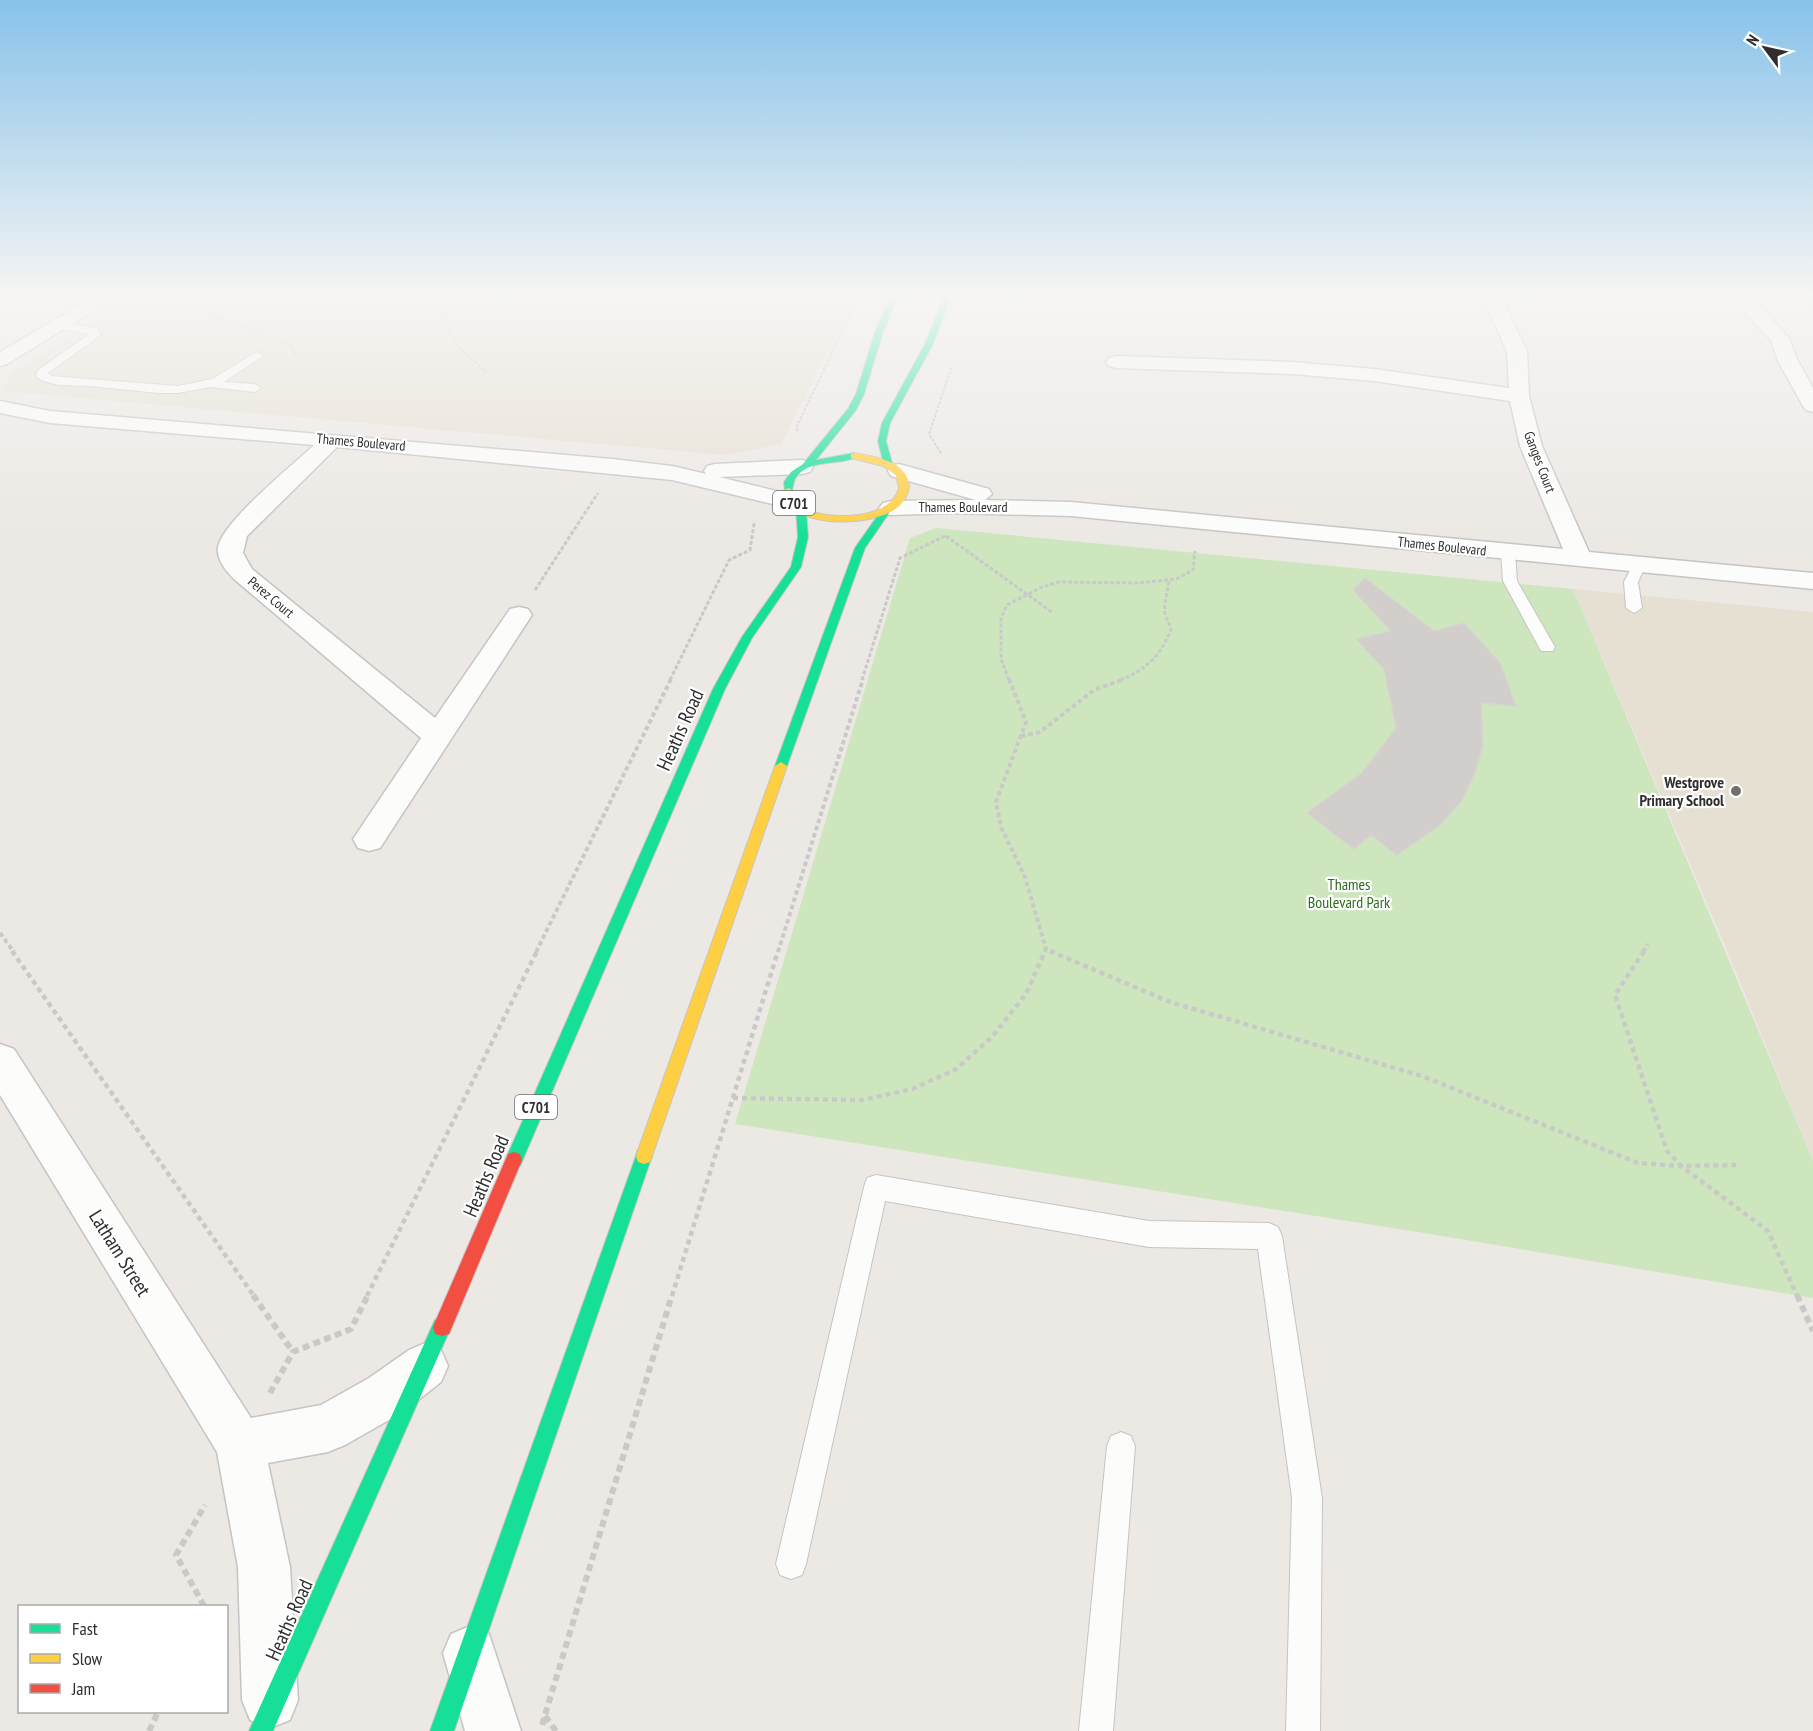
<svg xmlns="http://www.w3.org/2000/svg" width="1813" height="1731" viewBox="0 0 1813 1731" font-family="'PT Sans Narrow',sans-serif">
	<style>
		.education { fill: #e6e0d3 }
		.green { fill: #cee6be }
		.building { fill: #d1cecb; stroke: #d7d4d0; stroke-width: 1.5 }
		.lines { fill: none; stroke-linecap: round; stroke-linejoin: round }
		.lane-casing { stroke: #c5c4c5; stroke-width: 2 }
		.street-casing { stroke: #c5c4c5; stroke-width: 3 }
		.fast-casing { stroke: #c6c5c4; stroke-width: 2 }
		.slow-casing { stroke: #c6c5c4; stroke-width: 2 }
		.jam-casing { stroke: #c6c5c4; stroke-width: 2 }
		.path-far4 { stroke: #c9c9c8; stroke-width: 2; stroke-dasharray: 3 1.5; stroke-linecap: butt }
		.path-far3 { stroke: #c9c9c8; stroke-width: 3; stroke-dasharray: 4 2; stroke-linecap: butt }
		.path-far2 { stroke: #c9c9c8; stroke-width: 4; stroke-dasharray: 4.5 3; stroke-linecap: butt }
		.path-far1 { stroke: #c9c9c8; stroke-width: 4.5; stroke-dasharray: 5 4; stroke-linecap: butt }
		.path { stroke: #c9c9c8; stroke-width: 6; stroke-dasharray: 7 4.5; stroke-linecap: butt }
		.lane { fill: #fcfcfb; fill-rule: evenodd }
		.street { fill: #fcfcfb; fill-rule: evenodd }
		.fast { fill: #16e098; fill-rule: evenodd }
		.slow { fill: #ffcf43; fill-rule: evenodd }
		.jam { fill: #f24e42; fill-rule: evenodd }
		.poi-dot { fill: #706f6e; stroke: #fff; stroke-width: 2 }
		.labels { text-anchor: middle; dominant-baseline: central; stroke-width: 4.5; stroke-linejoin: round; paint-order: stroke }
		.far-street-label { font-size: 14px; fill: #2e2e2e; stroke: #fff }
		.shield { fill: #fff; stroke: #6d6d6d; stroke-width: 1.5 }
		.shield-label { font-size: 15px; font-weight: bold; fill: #2e2e2e }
		.poi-label { font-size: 16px; font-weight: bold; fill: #2e2e2e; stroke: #fff; text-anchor: end }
		.park-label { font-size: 16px; fill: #2c6e1b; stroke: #fff }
		.near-street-label { font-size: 20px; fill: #2e2e2e; stroke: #fff }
	</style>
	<rect width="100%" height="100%" fill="#ece8e4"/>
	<!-- education -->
	<path class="education" d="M139,294H858L781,444L725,455L1,391L12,373Z
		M1573,589L1813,612V1161L1734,967Z"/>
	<!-- green -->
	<path class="green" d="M936,528L1573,589L1813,1161V1298L1424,1233L735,1124L910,538Z"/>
	<!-- building -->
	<path class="building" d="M1365,578L1434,631L1464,623L1500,663L1516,706L1481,703L1483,744L1475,772L1462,800L1440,825L1397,855L1371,835L1354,849L1307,813L1362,773L1396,728L1384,669L1356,639L1391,631L1353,590Z"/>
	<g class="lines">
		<!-- lane casing -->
		<g class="lane-casing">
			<path id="lane" d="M58,323L97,328L101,335L48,373L51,376L178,386L212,379L257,352L263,355L261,357L224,382L255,384L261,388L255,392L210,387L178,393H158L91,386L59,385L43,381L36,376L38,370L90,334L54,328V324Z
				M1508,548L1515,552L1517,581L1555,647L1553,651H1541L1503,581L1501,552Z
				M1639,561L1646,565L1638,582L1642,608L1634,613L1626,608L1624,582L1634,562Z
				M876,1175L1149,1221L1269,1223L1278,1227L1282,1236L1322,1498L1320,1731H1286L1292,1498L1258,1249L1149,1247L885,1201L806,1564L802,1575L791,1579L780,1575L776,1564L864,1187L867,1178Z
				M1121,1432L1131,1436L1135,1446L1113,1731H1079L1107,1446L1111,1436Z"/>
		</g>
		<!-- street casing -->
		<g class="street-casing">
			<path id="street" d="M99,294H121L7,364L0,366V352Z
				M1482,294H1500L1527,352L1529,396L1542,446L1589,552L1813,573V589L1071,516L952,513L891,515L883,513L879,508L883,503L891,501L976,500L891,476L888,471L891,466L899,464L989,489L992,494L985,500L1071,502L1563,549L1520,446L1510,401L1374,381L1292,374L1116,368L1109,366L1106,362L1109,358L1116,356L1292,362L1374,369L1509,388L1507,352Z
				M1727,294H1747L1769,315L1789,339L1798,361L1813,388V412L1806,410L1803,406L1778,361L1771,340Z
				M0,401L50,411L612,459L672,466L706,474L704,471L707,466L715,464L802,460L810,462L813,467L810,472L802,474L719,477L801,497L805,502L801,507L793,509L672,480L337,447L247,536L243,553L252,569L435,718L510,609L519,607L528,609L532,615L380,848L369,851L358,848L353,839L421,738L234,579C226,571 216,559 218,547C223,521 293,465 314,445L50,423L0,413Z
				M0,1044L14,1049L251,1418L321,1405L369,1378L409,1350L425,1343L441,1350L448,1366L441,1382L403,1412L345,1445L328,1452L268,1463L290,1567L298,1700L290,1720L270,1728L250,1720L242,1700L238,1567L217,1452L0,1095Z
				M470,1626L489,1634L521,1731H465L443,1653L451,1634Z"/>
		</g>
		<!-- fast casing -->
		<g class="fast-casing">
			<path id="fast" d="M892,294H899L883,332L864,394L856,410L816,460L854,453L858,456C841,467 808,457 795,479C793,483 793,489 791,493H785L784,482L791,472L803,464L848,409L856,394L875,332Z
				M945,294H952L933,344L890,423L886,441L892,463L884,465L878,441L882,423L925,344Z
				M801,506L806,509L808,537L801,567L752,638L725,689L520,1166L514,1168L508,1166L506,1160L508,1154L713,689L742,637L791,567L798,537L796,509Z
				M883,508L891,510L865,548L787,766L785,769H777L775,766L855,548Z
				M644,1148L650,1150L652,1156L454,1731H430L636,1156L638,1150Z
				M442,1318L449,1320L451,1327L273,1731H249L435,1320Z"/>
		</g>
		<!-- slow casing -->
		<g class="slow-casing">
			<path id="slow" d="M854,453C873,456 909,461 909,487C908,494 904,502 898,507C878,524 822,526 800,513C791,507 787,500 783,491L788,488L791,489C796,498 799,505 809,510C833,521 891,519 899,488L896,475L883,466L851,458V454Z
				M781,762L787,766L652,1156L650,1162L644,1164L638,1162L636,1156L775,766Z"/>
		</g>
		<!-- jam casing -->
		<g class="jam-casing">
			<path id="jam" d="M514,1152L520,1154L522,1160L449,1334L442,1336L435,1334L433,1327L508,1154Z"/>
		</g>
		<!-- path-far4 -->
		<path class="path-far4" d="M447,294L436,304L457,346L486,372
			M186,306L260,333
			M273,337L289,343L296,356
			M798,431L796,428L860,294
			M941,453L929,434L952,366"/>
		<!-- path-far3 -->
		<path class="path-far3" d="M946,536L1053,613
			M535,590L598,493
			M670,680L729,560L750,550L754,524L752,522
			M862,680L900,558L945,536
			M1009,680L1001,659V618L1007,605L1042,587L1059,582L1138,583L1176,579L1193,570L1195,551
			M1120,680C1146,670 1160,656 1171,630L1164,611L1169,580"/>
		<!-- path-far2 -->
		<path class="path-far2" d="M1009,679L1026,722L996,802L1001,827L1025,877L1046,949L1054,952
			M1021,736L1040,732L1094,690L1124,679
			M0,933L14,952
			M536,952L671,679
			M778,952L863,679
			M1045,952L1046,949
			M1643,952L1648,944"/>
		<!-- path-far1 -->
		<path class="path-far1" d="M12,951L254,1296
			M1050,951L1170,1002L1422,1076L1638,1163L1681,1166L1768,1231L1797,1296
			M1644,951L1615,995L1667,1151L1681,1166L1736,1165
			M733,1098L862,1100L912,1089L955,1070L992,1037L1026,994L1045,951
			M367,1296L537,951
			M672,1296L778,951"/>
		<!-- path -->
		<path class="path" d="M253,1295L293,1352
			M1797,1295L1813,1331
			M270,1393L293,1352L351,1329L368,1295
			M204,1606L176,1555L205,1505
			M545,1716L556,1731
			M542,1725L672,1295
			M149,1731L158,1712"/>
		<!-- lane -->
		<use href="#lane" class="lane"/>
		<!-- street -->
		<use href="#street" class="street"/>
		<!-- fast -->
		<use href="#fast" class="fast"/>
		<!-- slow -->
		<use href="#slow" class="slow"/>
		<!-- jam -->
		<use href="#jam" class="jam"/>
	</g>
	<!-- sky -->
	<linearGradient id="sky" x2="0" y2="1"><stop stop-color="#88c2ea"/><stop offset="0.55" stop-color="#f6f5f3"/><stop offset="1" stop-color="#f6f5f3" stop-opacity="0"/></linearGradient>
	<rect width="1813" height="537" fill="url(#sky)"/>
	<!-- markers -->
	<circle class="poi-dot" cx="1736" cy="791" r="6"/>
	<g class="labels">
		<!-- far-street labels -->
		<g class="far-street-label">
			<text transform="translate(361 442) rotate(5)">Thames Boulevard</text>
			<text transform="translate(1540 462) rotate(69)">Ganges Court</text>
			<text x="963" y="507">Thames Boulevard</text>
			<text transform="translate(1442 546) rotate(6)">Thames Boulevard</text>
			<text transform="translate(271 597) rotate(40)">Perez Court</text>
		</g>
		<!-- shield labels -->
		<g class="shield">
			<rect x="773" y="491" width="42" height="24" rx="4.5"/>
			<rect x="515" y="1095" width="42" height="24" rx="4.5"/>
		</g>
		<g class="shield-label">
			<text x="794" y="503">C701</text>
			<text x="536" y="1107">C701</text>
		</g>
		<!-- poi labels -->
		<g class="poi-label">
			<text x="1724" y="782">Westgrove<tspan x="1724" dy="18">Primary School</tspan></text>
		</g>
		<!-- park labels -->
		<g class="park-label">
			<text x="1349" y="884">Thames<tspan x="1349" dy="18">Boulevard Park</tspan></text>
		</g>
		<!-- near-street labels -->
		<g class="near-street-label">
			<text transform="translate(680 730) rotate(-66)">Heaths Road</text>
			<text transform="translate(486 1176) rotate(-67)">Heaths Road</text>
			<text transform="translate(120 1253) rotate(58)">Latham Street</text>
			<text transform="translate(289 1620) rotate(-66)">Heaths Road</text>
		</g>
	</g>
	<!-- legend -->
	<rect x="18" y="1605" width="210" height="108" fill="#ffffff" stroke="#ababab" stroke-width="1.5"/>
	<rect x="30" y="1624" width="30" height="9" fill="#16e098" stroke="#ababab" stroke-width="1.5"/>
	<text x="72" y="1635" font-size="18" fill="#2e2e2e">Fast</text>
	<rect x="30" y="1654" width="30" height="9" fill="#ffcf43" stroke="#ababab" stroke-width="1.5"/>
	<text x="72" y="1665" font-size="18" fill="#2e2e2e">Slow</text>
	<rect x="30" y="1684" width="30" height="9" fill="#f24e42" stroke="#ababab" stroke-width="1.5"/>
	<text x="72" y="1695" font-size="18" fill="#2e2e2e">Jam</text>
	<!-- north arrow -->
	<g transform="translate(1765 48) rotate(303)" stroke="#ffffff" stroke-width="4.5" paint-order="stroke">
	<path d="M0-4.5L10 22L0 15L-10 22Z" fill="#2e2e2e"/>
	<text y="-9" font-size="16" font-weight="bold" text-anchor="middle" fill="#2e2e2e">N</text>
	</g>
</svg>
